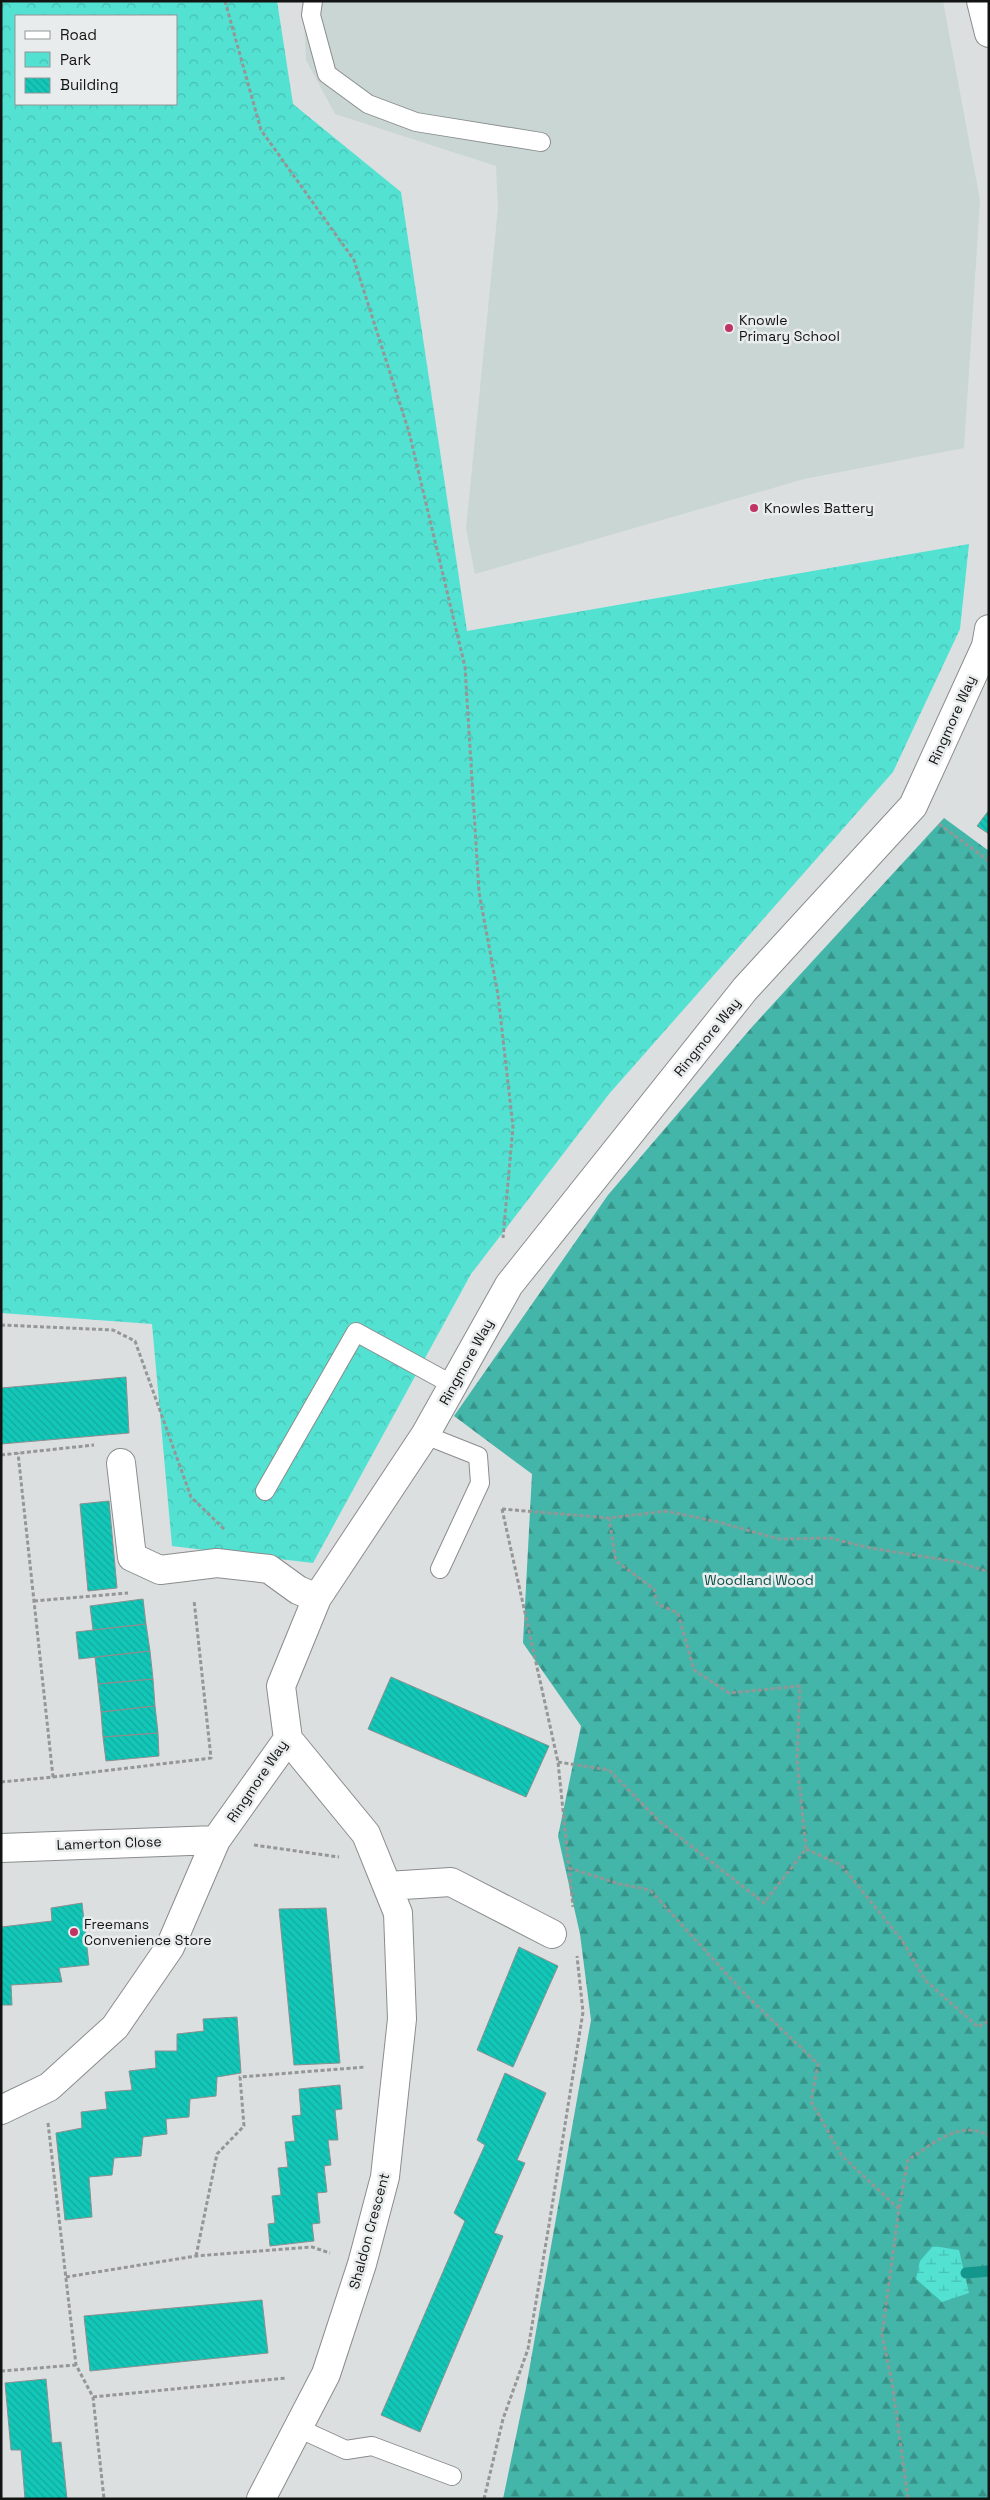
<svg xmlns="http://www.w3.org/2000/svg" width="990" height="2500" viewBox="0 0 990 2500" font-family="'Space Grotesk',sans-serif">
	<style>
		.built { fill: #c9d6d4 }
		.forest { fill: url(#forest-firs) }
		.wetland { fill: url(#wetland-marsh) }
		.park { fill: url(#park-crowns); fill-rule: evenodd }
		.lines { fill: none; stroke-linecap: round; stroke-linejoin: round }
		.stream { stroke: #13968b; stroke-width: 11 }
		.building { fill: url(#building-back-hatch); stroke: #8c8f8f }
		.service-casing { stroke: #8a8d8d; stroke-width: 20 }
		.minor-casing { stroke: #8a8d8d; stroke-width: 30 }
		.path { stroke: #949796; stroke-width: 3; stroke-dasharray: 4 2.5; stroke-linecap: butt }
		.service { stroke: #fff; stroke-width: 18 }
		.minor { stroke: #fff; stroke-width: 28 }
		.poi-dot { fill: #c13363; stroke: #e9ecec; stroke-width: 2 }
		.labels { text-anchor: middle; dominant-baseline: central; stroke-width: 5; stroke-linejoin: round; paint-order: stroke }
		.poi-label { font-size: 14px; fill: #121413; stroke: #e9ecec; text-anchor: start }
		.street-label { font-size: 14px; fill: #121413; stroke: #e9ecec }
		.park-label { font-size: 14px; fill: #0c4f49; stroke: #e9ecec }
	</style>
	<defs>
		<pattern id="forest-firs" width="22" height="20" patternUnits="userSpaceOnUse" patternTransform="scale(1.25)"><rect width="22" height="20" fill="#43b5a9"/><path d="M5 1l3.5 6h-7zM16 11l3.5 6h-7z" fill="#379288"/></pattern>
		<pattern id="wetland-marsh" width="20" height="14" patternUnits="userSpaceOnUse" patternTransform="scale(1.25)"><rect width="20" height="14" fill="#53e1d2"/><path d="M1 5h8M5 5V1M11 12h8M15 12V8" fill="none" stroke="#47c0b3"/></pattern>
		<pattern id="park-crowns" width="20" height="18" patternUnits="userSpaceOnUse" patternTransform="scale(1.25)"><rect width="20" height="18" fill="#53e1d2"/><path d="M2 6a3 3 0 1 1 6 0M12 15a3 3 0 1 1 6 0" fill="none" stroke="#47c0b3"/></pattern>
		<pattern id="building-back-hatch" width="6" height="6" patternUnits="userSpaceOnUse" patternTransform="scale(1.25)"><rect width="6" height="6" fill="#13c7b8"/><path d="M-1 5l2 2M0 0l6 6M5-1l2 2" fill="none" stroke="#11aa9d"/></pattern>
	</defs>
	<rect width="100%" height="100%" fill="#dbdfdf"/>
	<!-- built -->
	<path class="built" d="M303,1H943L980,200L964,448L804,479L475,574L466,529L498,208L496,166L335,114L306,60Z"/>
	<!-- forest -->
	<path class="forest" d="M944,818L989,851V2499H503L526,2388L591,2020L580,1934L558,1836L581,1726L523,1643L532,1474L454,1416L608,1195L752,1027Z"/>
	<!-- wetland -->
	<path class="wetland" d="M933,2246L959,2250L969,2293L942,2302L916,2279L920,2261Z"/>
	<!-- park -->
	<path class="park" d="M1,1H277L293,104L401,192L467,631L969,544L960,629L893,772L609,1094L471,1274L313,1563L172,1546L152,1324L1,1313ZM16,16H176V104H16Z"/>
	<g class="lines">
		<!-- stream -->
		<path class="stream" d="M966,2273L989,2271"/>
	</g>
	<!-- building -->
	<path class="building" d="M989,810V834L977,826Z
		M126,1377L129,1433L1,1444V1388Z
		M109,1501L117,1588L88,1591L80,1504Z
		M143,1599L146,1624L93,1630L90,1606Z
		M146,1624L150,1651L79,1659L76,1632Z
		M150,1651L153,1679L98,1684L95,1657Z
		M391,1677L549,1746L526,1797L368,1729Z
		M153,1679L155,1706L101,1712L98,1684Z
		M155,1706L158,1733L103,1737L101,1712Z
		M158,1733L159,1756L106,1761L103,1737Z
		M82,1903L89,1965L59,1968L62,1982L11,1985L12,2005H1V1927L52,1921L51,1908Z
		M326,1908L340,2063L294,2065L279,1909Z
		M519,1947L558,1966L513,2067L477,2050Z
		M237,2017L241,2073L217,2077L216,2096L190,2099L189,2117L166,2119L167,2134L143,2137L141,2156L114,2158L112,2175L89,2177L92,2217L65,2220L56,2133L82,2128L81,2112L107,2109L105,2092L132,2090L129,2071L156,2068L155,2051H177V2034L204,2031L203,2019Z
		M505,2073L546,2093L517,2160L525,2163L494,2233L503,2236L420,2432L381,2415L465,2221L454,2213L485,2145L477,2140Z
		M340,2085L342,2109L335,2110L338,2140H328L331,2165L324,2166L327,2192L317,2193L320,2223L312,2224L314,2241L270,2246L268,2224L275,2223L272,2196L281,2195L278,2168L288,2167L285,2142L295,2141L292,2116L301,2115L299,2089Z
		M262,2300L268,2353L90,2371L84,2316Z
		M46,2379L52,2443L61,2442L67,2499H25L21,2450H11L5,2383Z"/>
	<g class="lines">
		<!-- service casing -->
		<g class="service-casing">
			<path id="service" d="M313,1L311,15L327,74L368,104L416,122L541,142
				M425,1435L478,1456L480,1483L440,1569
				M265,1491L356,1332L453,1385
				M298,2428L346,2450L372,2446L452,2476"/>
		</g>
		<!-- minor casing -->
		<g class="minor-casing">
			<path id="minor" d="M981,1L989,33
				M121,1463L132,1557L160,1570L217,1563L269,1569L298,1590L317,1598
				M1,1848L216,1840
				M387,1886L451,1882L552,1934
				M1,2110L49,2087L115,2027L170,1947L216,1840L288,1739L281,1686L317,1598L425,1435L509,1285L745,989L913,806L986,646L989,629
				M261,2499L326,2374L362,2264L385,2177L402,2019L398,1913L387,1886L366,1834L288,1739"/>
		</g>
		<!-- path -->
		<path class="path" d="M225,1L261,130L354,260L409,432L465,667L479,892L498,995L513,1127L503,1238
			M939,824L989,861
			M1,1325L113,1330L135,1341L191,1497L225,1530
			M1,1455L94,1445
			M502,1509L558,1762L573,1907
			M502,1509L609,1518L666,1511L718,1522L779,1539L830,1538L870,1548L958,1562L989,1572
			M34,1601L128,1593
			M558,1762L609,1770L659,1821L764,1903L806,1849L797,1760L800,1686L729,1693L694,1670L678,1613L657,1604L654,1589L616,1561L609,1518
			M53,1777L211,1758L194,1600
			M1,1782L53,1777L18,1453
			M254,1845L339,1857
			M806,1849L841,1865L902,1940L925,1980L978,2027L989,2021
			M569,1868L620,1884L650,1890L745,1994L818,2064L811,2101L842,2156L899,2209L882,2334L892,2382L908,2499
			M48,2123L76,2365L93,2397L104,2499
			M899,2208L908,2160C931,2145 961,2118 989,2136
			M196,2256L217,2154L244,2126L240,2077L365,2067
			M66,2277L196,2256L312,2247L330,2253
			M1,2371L76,2365
			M93,2397L286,2378
			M484,2499L503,2419L528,2349L549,2225L583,2012L577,1956"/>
		<!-- service -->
		<use href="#service" class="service"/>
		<!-- minor -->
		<use href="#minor" class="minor"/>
	</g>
	<!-- markers -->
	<g class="poi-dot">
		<circle cx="729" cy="328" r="5"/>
		<circle cx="754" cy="508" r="5"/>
		<circle cx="74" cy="1932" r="5"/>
	</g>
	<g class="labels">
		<!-- poi labels -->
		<g class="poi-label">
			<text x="739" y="320">Knowle<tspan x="739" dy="16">Primary School</tspan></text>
			<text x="764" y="508">Knowles Battery</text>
			<text x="84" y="1924">Freemans<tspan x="84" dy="16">Convenience Store</tspan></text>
		</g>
		<!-- street labels -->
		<g class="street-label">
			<text transform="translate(952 720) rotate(-66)">Ringmore Way</text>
			<text transform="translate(707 1037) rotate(-51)">Ringmore Way</text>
			<text transform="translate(466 1362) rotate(-61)">Ringmore Way</text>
			<text transform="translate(257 1781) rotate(-56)">Ringmore Way</text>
			<text transform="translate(109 1843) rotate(-2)">Lamerton Close</text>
			<text transform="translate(369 2231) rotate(-75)">Shaldon Crescent</text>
		</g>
		<!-- park labels -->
		<g class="park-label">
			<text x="759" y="1580">Woodland Wood</text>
		</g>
	</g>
	<!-- border -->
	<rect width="990" height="2500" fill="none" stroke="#121413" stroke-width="5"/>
	<!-- legend -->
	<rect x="15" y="15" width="162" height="90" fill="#e9ecec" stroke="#939695"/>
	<rect x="25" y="31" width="25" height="8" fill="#ffffff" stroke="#939695"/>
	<text x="60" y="40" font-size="15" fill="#121413">Road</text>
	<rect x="25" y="52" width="25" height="15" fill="url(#park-crowns)" stroke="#939695"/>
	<text x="60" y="65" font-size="15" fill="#121413">Park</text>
	<rect x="25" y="78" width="25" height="15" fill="url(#building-back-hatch)" stroke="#939695"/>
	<text x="60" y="90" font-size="15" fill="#121413">Building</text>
</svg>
